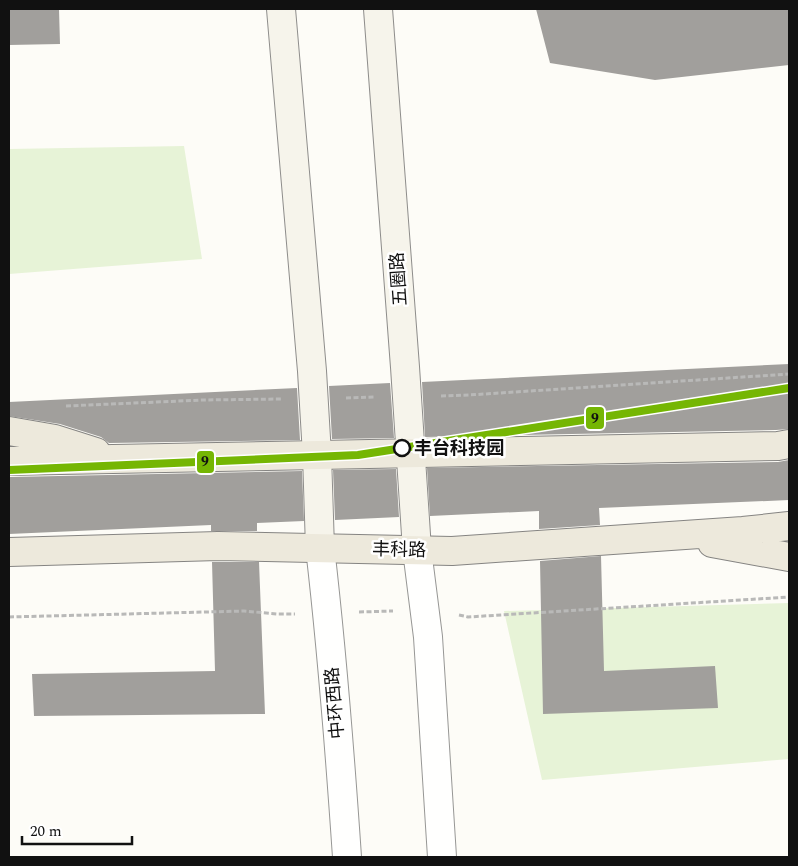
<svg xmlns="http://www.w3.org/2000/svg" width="798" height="866" viewBox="0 0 798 866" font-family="Spectral,'Noto Sans SC',serif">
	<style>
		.green { fill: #e7f3d7 }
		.building { fill: #a19f9c }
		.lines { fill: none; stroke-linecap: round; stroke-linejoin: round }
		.tertiary-casing { stroke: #979795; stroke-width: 30 }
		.secondary-casing { stroke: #8e8d8b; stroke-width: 30 }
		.primary-casing { stroke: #858482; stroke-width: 30 }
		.path { stroke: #b9b9b8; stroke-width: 3; stroke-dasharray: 5 2.5; stroke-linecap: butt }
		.tertiary { stroke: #fffffe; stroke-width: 28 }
		.secondary { stroke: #f6f4eb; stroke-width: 28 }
		.primary { stroke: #ede9dc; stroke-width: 28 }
		.metro-1-casing { stroke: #fff; stroke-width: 11 }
		.metro-1 { stroke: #75b603; stroke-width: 8 }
		.stop-dot { fill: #fff; stroke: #111; stroke-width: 2.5 }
		.labels { text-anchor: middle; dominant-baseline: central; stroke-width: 5; stroke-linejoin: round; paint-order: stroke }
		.street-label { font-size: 18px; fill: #111; stroke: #fff }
		.stop-label { font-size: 18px; font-weight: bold; fill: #111; stroke: #fff; text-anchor: start }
		.line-badge { stroke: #fff; stroke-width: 2 }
		.pale-badge-label { font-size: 14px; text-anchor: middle; font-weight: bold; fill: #111 }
	</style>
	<rect width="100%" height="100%" fill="#fdfcf7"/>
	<!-- green -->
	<path class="green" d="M184,146L202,259L9,274V149Z
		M789,603V759L542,780L504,611Z"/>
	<!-- building -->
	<path class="building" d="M9,9H59L60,44L9,45Z
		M536,9H789V65L655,80L550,63Z
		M789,364V429L776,430L425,437L422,382Z
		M390,383L394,438L332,439L329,386Z
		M297,388L300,440L109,443L101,437L60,424L9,416V402Z
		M789,460V500L599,508L600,525L539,529V511L430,516L427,468L778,462Z
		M396,469L399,517L335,520L333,470Z
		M302,471L304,521L257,523V531H211V525L9,534V477Z
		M601,556L604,671L715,666L718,708L543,714L540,561Z
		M212,562H259L265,714L34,716L32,674L215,671Z"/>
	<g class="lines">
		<!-- tertiary casing -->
		<g class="tertiary-casing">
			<path id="tertiary" d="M320,548C332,651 340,754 347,857
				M417,550L428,637L442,857"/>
		</g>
		<!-- secondary casing -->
		<g class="secondary-casing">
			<path id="secondary" d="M281,9L312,371L317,455L320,548
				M378,9L405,367L417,550"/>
		</g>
		<!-- primary casing -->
		<g class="primary-casing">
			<path id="primary" d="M9,431L55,439L96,452
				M9,461L778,446L789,444
				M712,543L789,557
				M9,552L218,546L452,551L743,531L789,526"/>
		</g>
		<!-- path -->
		<path class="path" d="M441,396L469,395L789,374
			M346,398L374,397
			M66,406L203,400L282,399
			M359,612L393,611
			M459,615L468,617L789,597
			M9,617L244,611L277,614H295"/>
		<!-- tertiary -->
		<use href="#tertiary" class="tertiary"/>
		<!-- secondary -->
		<use href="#secondary" class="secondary"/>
		<!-- primary -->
		<use href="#primary" class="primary"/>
		<!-- metro-1 casing -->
		<g class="metro-1-casing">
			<path id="metro-1" d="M9,470L358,455L789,388"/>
		</g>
		<!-- metro-1 -->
		<use href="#metro-1" class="metro-1"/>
	</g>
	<!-- markers -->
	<circle class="stop-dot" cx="402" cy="448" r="8"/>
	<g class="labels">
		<!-- street labels -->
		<g class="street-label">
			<text transform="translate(399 279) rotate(-94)">五圈路</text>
			<text transform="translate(399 550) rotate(1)">丰科路</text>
			<text transform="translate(335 703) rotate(-95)">中环西路</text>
		</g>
		<!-- stop labels -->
		<g class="stop-label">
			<text x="414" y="448">丰台科技园</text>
		</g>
	</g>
	<g class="line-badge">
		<rect x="585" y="406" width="20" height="24" rx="5" fill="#75b603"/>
		<rect x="196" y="450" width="19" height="24" rx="5" fill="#75b603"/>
	</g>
	<g class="pale-badge-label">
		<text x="595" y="423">9</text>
		<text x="205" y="466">9</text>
	</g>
	<!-- border -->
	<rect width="798" height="866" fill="none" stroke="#111111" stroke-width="20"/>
	<!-- scale -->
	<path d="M22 836v8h110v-8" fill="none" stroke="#111111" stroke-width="2.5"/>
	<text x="30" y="836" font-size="15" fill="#111111" stroke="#ffffff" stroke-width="4" paint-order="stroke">20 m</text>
</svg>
